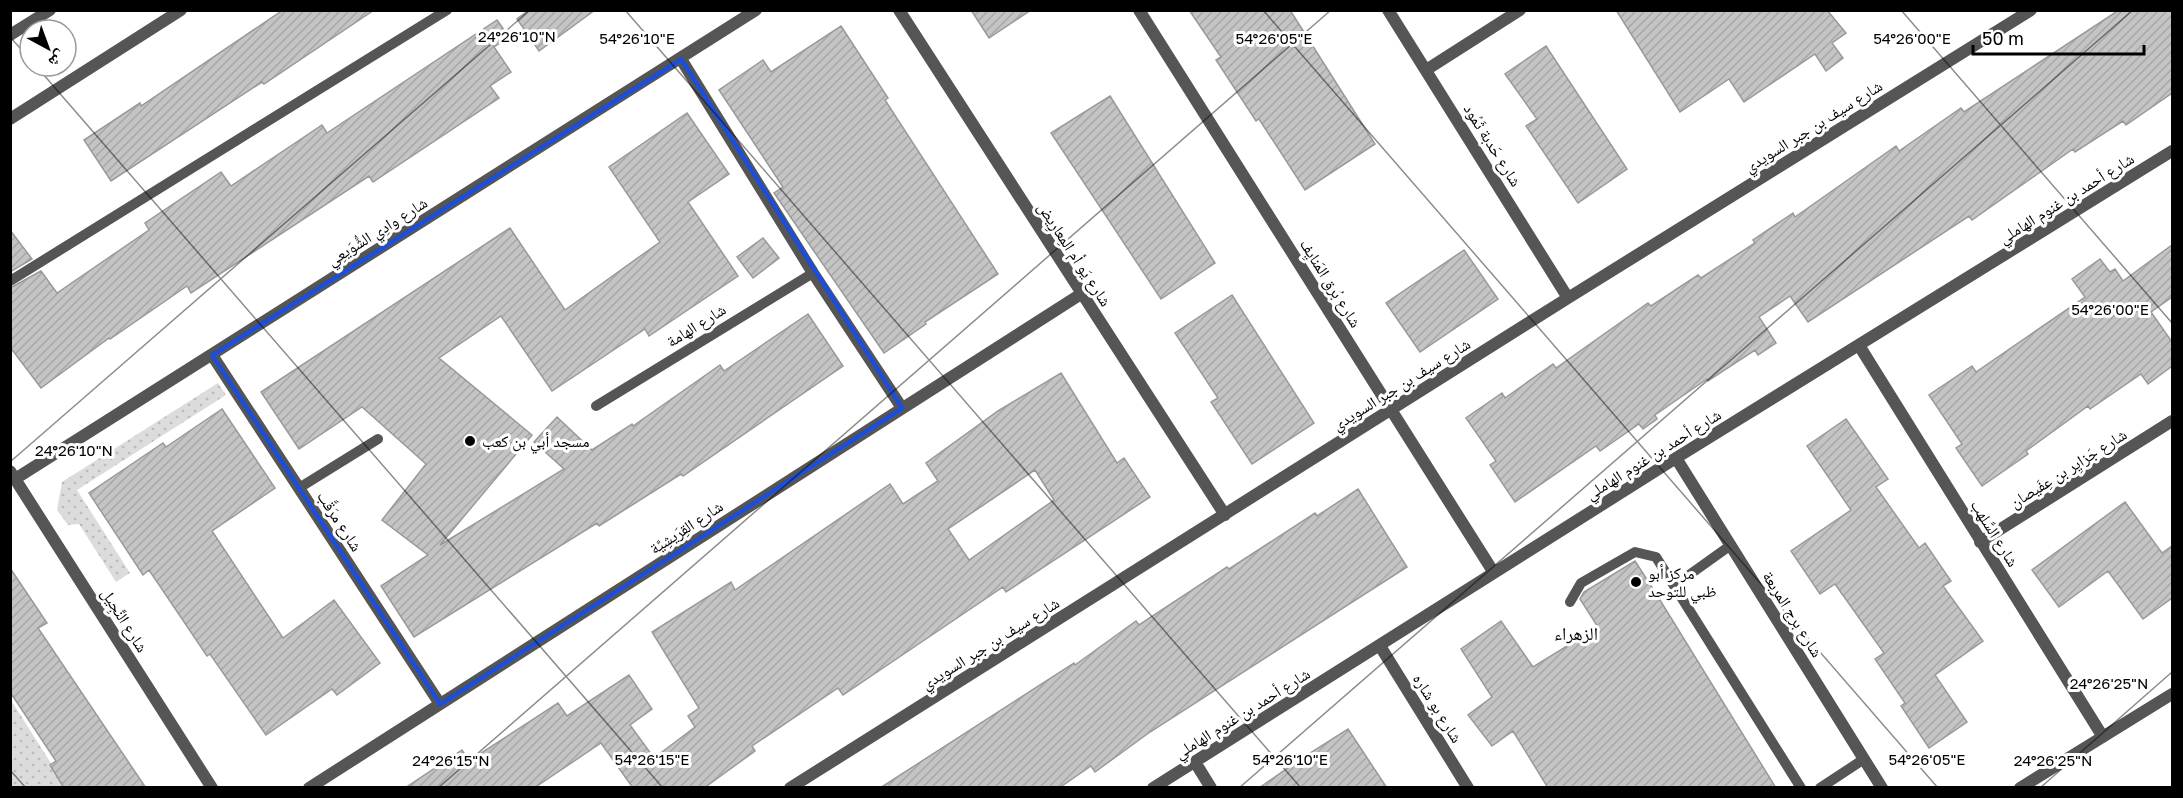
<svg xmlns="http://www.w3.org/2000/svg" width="2183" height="798" viewBox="0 0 2183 798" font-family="'Golos Text','Noto Naskh Arabic',sans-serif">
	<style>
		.grass { fill: url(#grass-dots) }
		.building { fill: url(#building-hatch); stroke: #999; stroke-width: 1.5; fill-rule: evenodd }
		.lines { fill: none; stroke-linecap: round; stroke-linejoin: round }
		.lane { stroke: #555; stroke-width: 10 }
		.street { stroke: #555; stroke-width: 12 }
		.marked { fill: none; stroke: #1d4ed8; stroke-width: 4.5; stroke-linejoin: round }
		.ticks { fill: none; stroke: #000; stroke-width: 1.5; stroke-opacity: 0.45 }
		.poi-dot { fill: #000; stroke: #fff; stroke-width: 2 }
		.labels { text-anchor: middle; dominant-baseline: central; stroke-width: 6; stroke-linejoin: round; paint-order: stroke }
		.street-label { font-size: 16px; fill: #000; stroke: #fff }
		.poi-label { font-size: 16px; fill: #000; stroke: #fff; text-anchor: start }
		.neighbourhood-label { font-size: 18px; fill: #000; stroke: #fff }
		.ticks-label { font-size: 15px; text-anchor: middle; fill: #000; stroke: #fff; stroke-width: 6; stroke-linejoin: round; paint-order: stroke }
	</style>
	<defs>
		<pattern id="grass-dots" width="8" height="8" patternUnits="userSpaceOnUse" patternTransform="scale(1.5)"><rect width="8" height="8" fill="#dcdcdc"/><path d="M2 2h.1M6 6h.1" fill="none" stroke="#bbb" stroke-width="1.8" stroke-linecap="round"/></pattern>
		<pattern id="building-hatch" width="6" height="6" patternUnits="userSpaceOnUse" patternTransform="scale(1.5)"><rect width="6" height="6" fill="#c4c4c4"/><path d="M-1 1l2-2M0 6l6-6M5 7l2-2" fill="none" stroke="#a7a7a7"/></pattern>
	</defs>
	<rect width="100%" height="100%" fill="#fff"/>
	<!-- grass -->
	<path class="grass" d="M218,383L226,395L77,490L130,573L116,582L79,524L68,525L57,510L62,482Z
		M11,700L66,787H11Z"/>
	<!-- building -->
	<path class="building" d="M283,10H374L264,84L262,82L111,181L84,140L140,103L141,106Z
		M529,10H595L539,51L517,19Z
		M971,10H1031L989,38Z
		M1189,10H1290L1375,144L1305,190L1259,119L1256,121L1216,60L1221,57Z
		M1616,10H1827L1846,33L1832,43L1843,58L1826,71L1815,54L1744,102L1729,79L1680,112Z
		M2119,10H2172V93L2126,125L2123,121L2075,152L2073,149L1972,220L1969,216L1808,322L1790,296L1759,317L1776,343L1758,355L1755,350L1708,381L1707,379L1655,415L1657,419L1643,429L1639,424L1600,451L1596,446L1515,502L1490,465L1496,461L1466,418L1502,393L1505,398L1553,364L1556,368L1648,303L1651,306L1698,275L1701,278L1755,243L1753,240L1793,213L1795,217L1896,146L1899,151L1961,108L1964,112Z
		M497,20L509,37L494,47L511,72L490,86L499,98L373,182L369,176L191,293L187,286L110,339L109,338L41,388L10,347V288L41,271L57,293L149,230L145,223L221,172L231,186L322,125L327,133Z
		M841,26L888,98L885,100L998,274L925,322L926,324L884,353L774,193L783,187L719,90L763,60L771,72Z
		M1546,46L1627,169L1578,203L1526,126L1537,119L1505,74Z
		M1110,96L1215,263L1161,299L1051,133Z
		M687,113L729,174L688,202L738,276L649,336L645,329L552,391L501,316L439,358L532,435L440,545L564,469L534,442L557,417L592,450L632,424L633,426L720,365L724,371L808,314L843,366L683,476L681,474L599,526L597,523L414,637L381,586L428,555L382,520L426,464L362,407L299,449L261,392L510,228L565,310L660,242L609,167Z
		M10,230L32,259L10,272Z
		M763,238L779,258L753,278L737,257Z
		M2172,245V297L2151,312L2172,342V366L2148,384L2141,374L2090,409L2088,406L2026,451L2028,454L1982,486L1956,448L1962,444L1929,395L1972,366L1976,372L2085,297L2072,279L2100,259L2110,272L2115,269L2123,281Z
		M1464,250L1498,299L1420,352L1386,303Z
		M1232,295L1314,423L1252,464L1211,402L1218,398L1175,333Z
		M1061,373L1117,463L1124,458L1150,497L1006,592L1003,587L843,695L838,688L752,746L755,751L704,788H633L601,743L534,788H405L462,750L469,761L558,703L567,716L629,675L652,709L630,725L654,758L695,727L688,716L699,708L652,632L731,582L735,590L890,484L903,504L938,481L926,463L998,411ZM1035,470L1054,500L969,560L948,529Z
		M222,409L275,488L212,531L283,638L334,600L380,663L337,695L332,689L266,735L210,654L207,656L149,570L143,575L89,493L163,443L166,447Z
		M1846,419L1888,479L1876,487L1919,548L1925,543L1951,581L1943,586L1983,641L1935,675L1967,722L1929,748L1901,706L1905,703L1875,659L1884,653L1835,584L1820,594L1791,551L1851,510L1807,446Z
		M1358,489L1407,567L1150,732L1095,772L1091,766L1059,788H880L1074,663L1075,665L1136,621L1139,625L1227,567L1229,569L1315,513L1317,516Z
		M2125,502L2162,553L2172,546V598L2143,619L2108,571L2059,607L2032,570Z
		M1635,561L1655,592L1776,788H1548L1513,731L1492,746L1468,715L1492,697L1461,649L1501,621L1533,667L1598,627L1580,599L1584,592Z
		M10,568L47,623L38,628L146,788H64L50,765L56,761L10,692Z
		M1348,729L1387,788H1259L1299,760Z"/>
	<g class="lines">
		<!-- lane -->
		<path class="lane" d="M10,281L447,10
			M596,406L813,273
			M299,488L378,439
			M1675,585L1731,545
			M1570,602L1581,583L1635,552L1656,557L1801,788
			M1820,788L1864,759"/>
		<!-- street -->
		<path class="street" d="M899,10L1225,515
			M1139,10L1494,573
			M1388,10L1568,298
			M10,35L50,10
			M681,59L813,273L902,408
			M1426,70L1520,10
			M10,119L181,10
			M1860,347L2103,737
			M212,355L440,704
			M1676,458L1882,788
			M10,471L212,788
			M15,479L756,10
			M1980,542L2172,421
			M1380,646L1468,788
			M1195,762L1211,788
			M309,788L1081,294
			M790,788L1568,298L2031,10
			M1153,788L1676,458L2172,151
			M2020,788L2172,694"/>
	</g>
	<!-- marked area -->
	<path class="marked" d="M681,59L902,408L440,704L212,355Z"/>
	<!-- ticks -->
	<path class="ticks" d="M625,10L1301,788M1263,10L1938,788M1901,10L2172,323M10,37L30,59M36,66L663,788M10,462L530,10M10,770L26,788M438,788L1331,10M1239,788L2133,10M2040,788L2172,672"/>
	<!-- markers -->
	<g class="poi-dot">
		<circle cx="470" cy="441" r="6"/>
		<circle cx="1636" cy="582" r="6"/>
	</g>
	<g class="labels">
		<!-- street labels -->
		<g class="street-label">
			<text transform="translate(1813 126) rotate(-32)">شارع سيف بن جبر السويدي</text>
			<text transform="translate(1493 145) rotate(58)">شارع حَدبة ثَمُود</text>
			<text transform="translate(2066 198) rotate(-32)">شارع أحمد بن غنوم الهاملي</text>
			<text transform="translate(377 231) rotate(-32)">شارع وادِي الشُّوَيعِي</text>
			<text transform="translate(1075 254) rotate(57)">شارع يَو أم المِعارِيض</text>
			<text transform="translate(1331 283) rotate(58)">شارع بُرق المَنايِف</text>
			<text transform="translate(696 325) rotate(-32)">شارع الهامة</text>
			<text transform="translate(1401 384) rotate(-32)">شارع سيف بن جبر السويدي</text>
			<text transform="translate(1653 454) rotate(-32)">شارع أحمد بن غنوم الهاملي</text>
			<text transform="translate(2068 468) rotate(-32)">شارع جَزايِر بن عِفَيصان</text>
			<text transform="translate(340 521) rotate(57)">شارع مرَقَّب</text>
			<text transform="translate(686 527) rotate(-33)">شارع القِرَيشِيَّة</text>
			<text transform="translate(1995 533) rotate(58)">شارع السَّلهب</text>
			<text transform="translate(1793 614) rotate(58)">شارع برج المربعة</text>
			<text transform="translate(125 620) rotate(58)">شارع النَّجِيل</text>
			<text transform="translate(990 643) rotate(-32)">شارع سيف بن جبر السويدي</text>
			<text transform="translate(1438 708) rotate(58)">شارع بو شاره</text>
			<text transform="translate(1242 713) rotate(-32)">شارع أحمد بن غنوم الهاملي</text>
		</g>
		<!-- poi labels -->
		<g class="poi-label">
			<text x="482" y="441">مسجد أبي بن كعب</text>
			<text x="1648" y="573">مركز أبو<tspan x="1648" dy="18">ظبي للتوحد</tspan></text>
		</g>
		<!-- neighbourhood labels -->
		<g class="neighbourhood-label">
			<text x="1576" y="633">الزهراء</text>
		</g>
	</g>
	<g class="ticks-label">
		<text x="517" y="42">24°26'10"N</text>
		<text x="637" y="44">54°26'10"E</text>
		<text x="1274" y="44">54°26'05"E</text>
		<text x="1912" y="44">54°26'00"E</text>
		<text x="2110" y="315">54°26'00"E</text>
		<text x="74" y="456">24°26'10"N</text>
		<text x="2109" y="689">24°26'25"N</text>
		<text x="652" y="765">54°26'15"E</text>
		<text x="1290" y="765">54°26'10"E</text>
		<text x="1927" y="765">54°26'05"E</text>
		<text x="451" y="766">24°26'15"N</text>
		<text x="2053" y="766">24°26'25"N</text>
	</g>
	<!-- border -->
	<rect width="2183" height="798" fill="none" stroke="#000000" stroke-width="24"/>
	<!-- north arrow -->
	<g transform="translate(48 48) rotate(139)"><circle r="28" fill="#ffffff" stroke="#999999" stroke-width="1.5"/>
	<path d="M0-4.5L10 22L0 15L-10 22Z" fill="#000000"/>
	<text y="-9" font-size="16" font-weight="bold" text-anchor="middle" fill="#000000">ش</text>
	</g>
	<!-- scale -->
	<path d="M1973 45v9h171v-9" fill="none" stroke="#000000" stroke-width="3"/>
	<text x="1982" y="45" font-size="18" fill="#000000" stroke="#ffffff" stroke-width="4.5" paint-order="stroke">50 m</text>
</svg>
